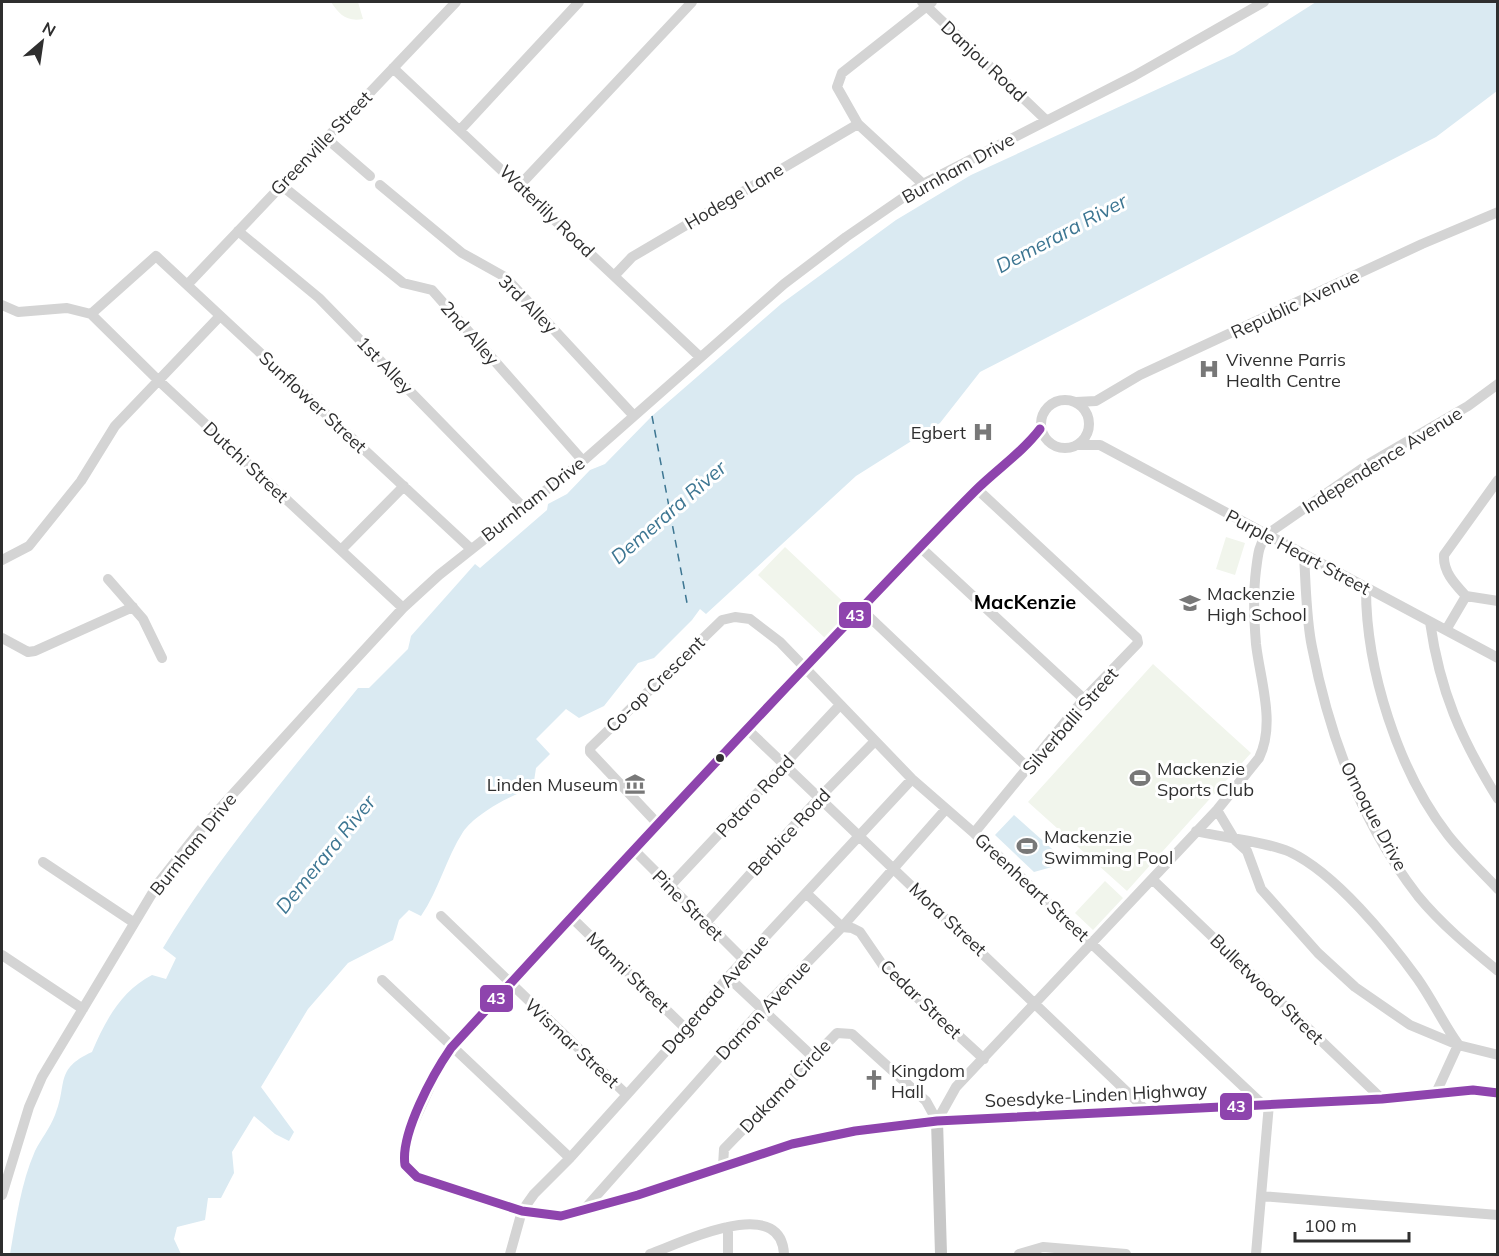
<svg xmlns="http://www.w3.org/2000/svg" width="1499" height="1256" viewBox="0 0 1499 1256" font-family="Mulish,sans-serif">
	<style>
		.green { fill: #f1f5ec }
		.water { fill: #daeaf2 }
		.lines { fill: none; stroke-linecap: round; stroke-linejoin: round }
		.ferry { stroke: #3d7692; stroke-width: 1.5; stroke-dasharray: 8 6; stroke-linecap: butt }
		.minor { stroke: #d4d4d4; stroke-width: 10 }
		.major { stroke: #c7c7c7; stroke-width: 12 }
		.bus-1-casing { stroke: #fff; stroke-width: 14 }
		.bus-1 { stroke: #8e44ad; stroke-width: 9 }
		.bus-dot { fill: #2f2f2f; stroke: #fff; stroke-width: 2 }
		.labels { text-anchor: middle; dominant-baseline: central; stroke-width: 6; stroke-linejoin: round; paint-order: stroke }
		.street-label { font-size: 18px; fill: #2f2f2f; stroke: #fff }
		.poi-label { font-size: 18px; fill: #2f2f2f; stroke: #fff; text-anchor: start }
		.water-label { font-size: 20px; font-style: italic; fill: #3d7692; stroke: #fff }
		.neighbourhood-label { font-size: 20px; font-weight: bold; fill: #000; stroke: #fff }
		.line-badge { stroke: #fff; stroke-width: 2 }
		.badge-label { font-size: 16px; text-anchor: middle; font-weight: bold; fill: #fff }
	</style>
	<rect width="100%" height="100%" fill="#fff"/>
	<!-- green -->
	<path class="green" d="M331,2H358L363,19C346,22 339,14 331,2Z
		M1226,537L1245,543L1235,575L1216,569Z
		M785,547L852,610L825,638L758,575Z
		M1153,664L1251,753L1127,891L1028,802Z
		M1105,881L1123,898L1093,930L1075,913Z"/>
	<!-- water -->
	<path class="water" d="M1316,2H1497V91L1436,137L980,372L940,423L856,476L706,614L700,609L692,620L654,658L638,663L604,706L579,718L566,709L536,739L550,754L536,768L533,788C512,794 475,814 463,832C446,858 439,890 421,916L409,910L399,920L393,940L348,963L308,1009L261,1087L294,1132L289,1141L275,1134L254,1116L232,1152L234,1173L221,1198H208L205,1220L177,1227L174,1239L181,1254H10C16,1220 21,1183 35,1151C41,1139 50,1128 55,1115C68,1084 54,1069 92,1052C105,1021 121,991 152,975L166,979L176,958L163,948C219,855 290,772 358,688H369L408,649L411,636L475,564L480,568L547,510L548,504L567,494L590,470L605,464L652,416L781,304L896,220L971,175L1234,54Z
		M1014,815L1060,856L1052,867L1034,872L995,835Z"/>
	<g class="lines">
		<!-- ferry -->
		<path class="ferry" d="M652,416L687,603"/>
		<!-- minor -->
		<path class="minor" d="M922,2L1046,120
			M393,68L700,357
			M461,129L579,2
			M326,138L370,176
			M923,184L858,124L837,87L842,73L932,2
			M281,185L403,283L432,290L583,461
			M380,185L462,253L505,277L634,416
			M520,185L692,2
			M238,231L319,298L524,508
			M615,275L632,257L858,124
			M187,285L456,2
			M2,305L18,312L67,308L91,314
			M91,314L156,256L470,548
			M91,314L158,380L403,608
			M1041 424a24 24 0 1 1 48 0a24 24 0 1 1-48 0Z
			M1076,402L1096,401L1140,375L1422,244L1498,212
			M1079,445H1100L1498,658
			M920,547L1084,699
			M341,550L404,486
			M1304,556C1306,586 1306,618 1312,647C1329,735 1362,824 1418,896C1441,924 1470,948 1498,971
			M2,560L29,546L81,481L115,426L220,316
			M108,579L143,619L162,658
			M1366,589C1366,669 1398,771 1448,835C1463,854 1481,871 1498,889
			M1466,596L1498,601
			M861,609L1028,768
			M1430,622C1440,692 1461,739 1498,799
			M1446,630L1466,596C1455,584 1443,572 1444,555L1498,480
			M2,638L28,652L35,651L133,607
			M747,729L1148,1112
			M1217,810L1235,840L1247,851L1261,889L1318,953L1355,987L1410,1025L1458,1045L1498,1055
			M657,823L590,752V748L722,620L735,617L750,619L780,642L912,779L974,833L1262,1104
			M1196,831C1224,838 1264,841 1290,852C1335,873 1388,938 1417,978C1432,999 1443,1023 1458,1044
			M974,833L1084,699L1138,643L1137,638L977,489
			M633,849L744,960
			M43,862L133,922
			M1152,879L1382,1099
			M670,886L839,706
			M806,893L842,927L852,928L860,932L884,967L984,1059
			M441,916L626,1094
			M570,916L686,1029
			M706,923L818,799L874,742
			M2,955L83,1009
			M728,977L814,1058
			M382,980L570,1158
			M1436,1093L1458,1045
			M937,1121L855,1131L792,1144L638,1195L561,1216L522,1211L417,1177C405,1165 402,1159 405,1142L439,1067L451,1048C586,901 721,755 859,611C897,571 936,530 975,491C997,469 1022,453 1040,429
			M937,1121L956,1087L1217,810L1259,758C1276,723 1260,680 1256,644C1254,620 1253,594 1256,570C1258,556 1258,547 1266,535L1370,463L1468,406L1498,384
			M723,1166L724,1149L837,1033L852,1034L926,1101L937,1121
			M2,1195L29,1107L42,1077L159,882L201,829L332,685L403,608L439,575L583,461L784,284L846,237L923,184L1134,76L1264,2
			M1262,1196L1498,1215
			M582,1212L762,1009L842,927L946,809
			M510,1254L522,1211L534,1194L570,1158L686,1029L728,977L912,779
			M650,1254C681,1243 781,1193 784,1254
			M728,1254V1227
			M1019,1254L1043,1247L1126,1254
			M1256,1254L1269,1104"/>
		<!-- major -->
		<path class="major" d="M941,1254L937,1121L1382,1099L1473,1090L1498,1093"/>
		<!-- bus-1 casing -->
		<g class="bus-1-casing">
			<path id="bus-1" d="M1040,429C1022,453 997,469 975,491C936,530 897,571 859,611C721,755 586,901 451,1048C433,1074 400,1134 405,1165L417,1177L522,1211L561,1216L638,1195L792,1144L855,1131L937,1121L1382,1099L1473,1090L1498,1093"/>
		</g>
		<!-- bus-1 -->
		<use href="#bus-1" class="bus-1"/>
	</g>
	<!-- icons -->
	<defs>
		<g id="hospital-bare" transform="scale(1.62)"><path d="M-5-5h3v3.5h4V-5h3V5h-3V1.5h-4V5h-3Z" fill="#787878" stroke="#fff" stroke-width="2.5" paint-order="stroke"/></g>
		<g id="school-bare" transform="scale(1.62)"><path d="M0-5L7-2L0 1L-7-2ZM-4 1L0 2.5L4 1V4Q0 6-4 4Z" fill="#787878" stroke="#fff" stroke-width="2.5" paint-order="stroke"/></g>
		<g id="stadium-bare" transform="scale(1.62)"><path d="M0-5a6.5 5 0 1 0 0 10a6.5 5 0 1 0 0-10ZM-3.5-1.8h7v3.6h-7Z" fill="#787878" stroke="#fff" stroke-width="2.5" paint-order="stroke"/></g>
		<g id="museum-bare" transform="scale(1.62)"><path d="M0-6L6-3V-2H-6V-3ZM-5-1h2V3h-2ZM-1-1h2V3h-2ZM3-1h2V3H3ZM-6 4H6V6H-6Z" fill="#787878" stroke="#fff" stroke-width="2.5" paint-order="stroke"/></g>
		<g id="church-bare" transform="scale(1.62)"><path d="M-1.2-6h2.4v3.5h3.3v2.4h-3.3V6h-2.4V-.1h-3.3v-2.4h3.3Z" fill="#787878" stroke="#fff" stroke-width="2.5" paint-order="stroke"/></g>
	</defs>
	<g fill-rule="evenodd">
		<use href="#hospital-bare" x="1209" y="369"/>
		<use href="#hospital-bare" x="983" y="432"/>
		<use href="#school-bare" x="1190" y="603"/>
		<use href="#stadium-bare" x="1140" y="778"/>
		<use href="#museum-bare" x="635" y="784"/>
		<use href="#stadium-bare" x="1027" y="846"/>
		<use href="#church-bare" x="874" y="1080"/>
	</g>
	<!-- markers -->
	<circle class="bus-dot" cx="720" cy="758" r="5"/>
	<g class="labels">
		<!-- street labels -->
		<g class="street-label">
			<text transform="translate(984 61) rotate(43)">Danjou Road</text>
			<text transform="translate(321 143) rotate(-46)">Greenville Street</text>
			<text transform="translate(958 168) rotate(-29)">Burnham Drive</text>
			<text transform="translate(734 196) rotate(-31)">Hodege Lane</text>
			<text transform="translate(547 211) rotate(44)">Waterlily Road</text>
			<text transform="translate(528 304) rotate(45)">3rd Alley</text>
			<text transform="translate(1295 304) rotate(-25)">Republic Avenue</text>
			<text transform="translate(470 333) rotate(49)">2nd Alley</text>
			<text transform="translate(385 365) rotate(46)">1st Alley</text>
			<text transform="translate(313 402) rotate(43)">Sunflower Street</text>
			<text transform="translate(1382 460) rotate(-32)">Independence Avenue</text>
			<text transform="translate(246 462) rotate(43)">Dutchi Street</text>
			<text transform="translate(533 499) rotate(-38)">Burnham Drive</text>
			<text transform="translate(1298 552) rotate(28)">Purple Heart Street</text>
			<text transform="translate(655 684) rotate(-44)">Co-op Crescent</text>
			<text transform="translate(1070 721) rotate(-49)">Silverballi Street</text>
			<text transform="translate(755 796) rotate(-47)">Potaro Road</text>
			<text transform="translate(1374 816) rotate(62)">Ornoque Drive</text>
			<text transform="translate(789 832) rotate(-47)">Berbice Road</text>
			<text transform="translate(193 844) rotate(-51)">Burnham Drive</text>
			<text transform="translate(1032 887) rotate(43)">Greenheart Street</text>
			<text transform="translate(688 905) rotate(45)">Pine Street</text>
			<text transform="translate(948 919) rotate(43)">Mora Street</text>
			<text transform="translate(628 972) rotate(44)">Manni Street</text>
			<text transform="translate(1267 989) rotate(44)">Bulletwood Street</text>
			<text transform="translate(715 994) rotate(-49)">Dageraad Avenue</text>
			<text transform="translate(921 999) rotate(44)">Cedar Street</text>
			<text transform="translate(763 1010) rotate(-47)">Damon Avenue</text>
			<text transform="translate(572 1043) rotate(43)">Wismar Street</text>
			<text transform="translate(785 1086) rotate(-46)">Dakama Circle</text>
			<text transform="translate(1096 1095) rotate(-3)">Soesdyke-Linden Highway</text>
		</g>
		<!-- poi labels -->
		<g class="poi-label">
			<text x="1226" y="359">Vivenne Parris<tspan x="1226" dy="21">Health Centre</tspan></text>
			<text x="966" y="432" text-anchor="end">Egbert</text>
			<text x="1207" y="593">Mackenzie<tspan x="1207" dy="21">High School</tspan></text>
			<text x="1157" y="768">Mackenzie<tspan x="1157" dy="21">Sports Club</tspan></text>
			<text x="618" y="784" text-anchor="end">Linden Museum</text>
			<text x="1044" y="836">Mackenzie<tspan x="1044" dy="21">Swimming Pool</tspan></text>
			<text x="891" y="1070">Kingdom<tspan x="891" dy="21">Hall</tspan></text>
		</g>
		<!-- water labels -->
		<g class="water-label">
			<text transform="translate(1061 233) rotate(-28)">Demerara River</text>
			<text transform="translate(668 512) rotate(-41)">Demerara River</text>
			<text transform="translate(325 854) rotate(-51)">Demerara River</text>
		</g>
		<!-- neighbourhood labels -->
		<g class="neighbourhood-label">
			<text x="1025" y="601">MacKenzie</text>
		</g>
	</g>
	<g class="line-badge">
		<rect x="838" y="601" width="34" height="28" rx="6" fill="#8e44ad"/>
		<rect x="479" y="984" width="35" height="29" rx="6" fill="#8e44ad"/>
		<rect x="1219" y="1092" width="34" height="29" rx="6" fill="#8e44ad"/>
	</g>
	<g class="badge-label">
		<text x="855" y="621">43</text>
		<text x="496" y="1004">43</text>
		<text x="1236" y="1112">43</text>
	</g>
	<!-- border -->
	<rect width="1499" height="1256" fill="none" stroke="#2f2f2f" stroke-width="6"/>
	<!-- north arrow -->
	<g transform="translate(42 42) rotate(29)" stroke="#ffffff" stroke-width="4.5" paint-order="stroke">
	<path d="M0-4.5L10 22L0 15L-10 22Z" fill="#2f2f2f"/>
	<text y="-9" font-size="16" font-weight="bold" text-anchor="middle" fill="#2f2f2f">N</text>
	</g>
	<!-- scale -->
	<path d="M1295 1232v9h114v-9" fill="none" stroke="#2f2f2f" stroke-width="3"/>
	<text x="1304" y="1232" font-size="18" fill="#2f2f2f" stroke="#ffffff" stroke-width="4.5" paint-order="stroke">100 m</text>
</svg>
